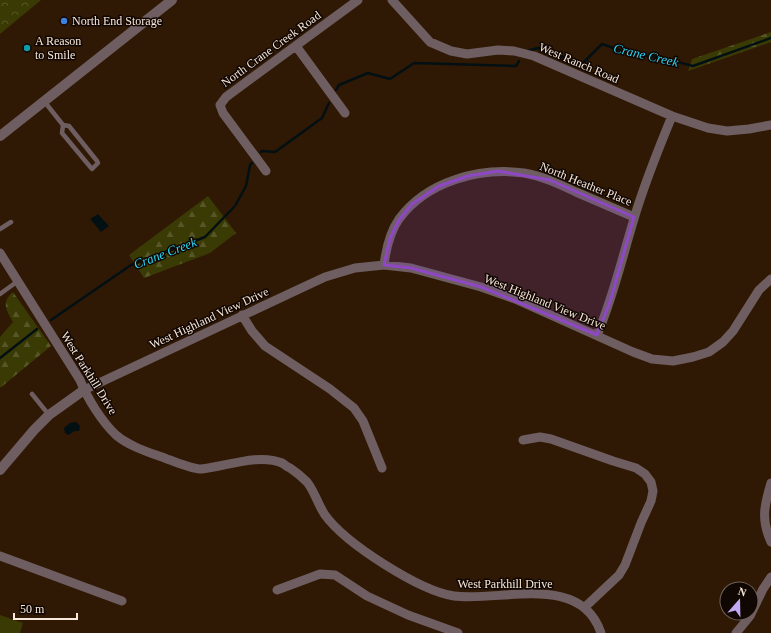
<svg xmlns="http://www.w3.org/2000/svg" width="771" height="633" viewBox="0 0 771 633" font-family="'Times New Roman',serif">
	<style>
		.grass { fill: #393a04 }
		.forest { fill: url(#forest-firs) }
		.park { fill: url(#park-crowns) }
		.water { fill: #031013 }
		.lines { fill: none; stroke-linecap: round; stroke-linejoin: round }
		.stream { stroke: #031013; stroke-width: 2.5 }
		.service { stroke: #6f5e61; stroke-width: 4.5 }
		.minor { stroke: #6f5e61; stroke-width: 9 }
		.tertiary { stroke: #6f5e61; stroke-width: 10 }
		.marked { fill: #8e48c3; fill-opacity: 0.2; stroke: #8e48c3; stroke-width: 3; stroke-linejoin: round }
		.shop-dot { fill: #3f7fe0; stroke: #110702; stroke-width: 1.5 }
		.culture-dot { fill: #0f9aa8; stroke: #110702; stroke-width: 1.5 }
		.labels { text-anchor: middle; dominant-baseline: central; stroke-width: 3; stroke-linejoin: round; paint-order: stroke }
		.poi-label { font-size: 12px; fill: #f8e8db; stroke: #110702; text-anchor: start }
		.street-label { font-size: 12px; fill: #f8e8db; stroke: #110702 }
		.water-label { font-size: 13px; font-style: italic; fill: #2ed5f5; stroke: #110702 }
	</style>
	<defs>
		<pattern id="forest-firs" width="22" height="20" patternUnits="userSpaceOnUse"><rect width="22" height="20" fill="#393a04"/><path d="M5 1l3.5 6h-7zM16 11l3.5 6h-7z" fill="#565628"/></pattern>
		<pattern id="park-crowns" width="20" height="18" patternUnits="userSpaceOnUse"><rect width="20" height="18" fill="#393a04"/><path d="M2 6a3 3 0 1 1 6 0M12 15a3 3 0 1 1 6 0" fill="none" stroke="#565628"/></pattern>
	</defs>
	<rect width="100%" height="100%" fill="#301904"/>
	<!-- grass -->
	<path class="grass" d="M0,615L23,623L20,633H0Z"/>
	<!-- forest -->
	<path class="forest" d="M771,32V42L688,71L692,59Z
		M208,196L236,233L210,253L144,278L129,255Z
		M13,292L51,346L0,388V337L13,322C6,310 1,302 13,292Z"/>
	<!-- park -->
	<path class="park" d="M0,0H41L0,34Z"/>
	<!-- water -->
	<path class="water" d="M98,214L109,226L101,232L90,219Z
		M74,422H76L80,426L79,431H75L68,435L65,433L64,428L70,423Z"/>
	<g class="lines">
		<!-- stream -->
		<path class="stream" d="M527,51L538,48L582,64L602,44L631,54L657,57L693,66L771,38
			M336,90L339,85L368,73L390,79L414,63L516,66L519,61
			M261,152L262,151L275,152L322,118L329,103
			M51,320L131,265L205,237L235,206L246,186L250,165L252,163
			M0,358L37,329"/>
		<!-- service -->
		<path class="service" d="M44,101L63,125
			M63,125L69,126L97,161L98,163L92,169L62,133Z
			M0,229L11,222
			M0,294L18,281
			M32,394L49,415"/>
		<!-- minor -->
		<path class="minor" d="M392,0L430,42L451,51L467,54L498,50L514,51L534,56L672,116L708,128L727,131L749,129L771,125
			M296,46L345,113
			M266,171L223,113L220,105L226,97L358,0
			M0,253L80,380C87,398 102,422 116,435C130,447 151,453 167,459C176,462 192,469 201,469C225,467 258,453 282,463C284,464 287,467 290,468C296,472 302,477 307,482C315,492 318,505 325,515C346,544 420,591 454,596C501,602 581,572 601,633
			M384,265C386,249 390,232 399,219C427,181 480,167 524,173C542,176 559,184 576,192C595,200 615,209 634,217
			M242,315L252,331L265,346L330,389L354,408L363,421L382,468
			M597,335C613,298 622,258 634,219C644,184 658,150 672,116
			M84,390L325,277L355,268L384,265L411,268L481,287L515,299L633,352L652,359L673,361L693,357L709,352L723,342L733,331L759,290L771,279
			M523,440L540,437L551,439L613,461L636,468L645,474L651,482L653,491L651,501L641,523L625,565L619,575L585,607
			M771,483C764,506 761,520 771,542
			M0,556L122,601
			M277,590L320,574L335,575L367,596L408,615L458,633
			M736,633L750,616L763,589L771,577"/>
		<!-- tertiary -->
		<path class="tertiary" d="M0,136L172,0
			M0,470L34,430L49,415L84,390"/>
	</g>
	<!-- marked area -->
	<path class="marked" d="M498,171L550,180L634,217L610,302L597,335L481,287L411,268L384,265L390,238L399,220L412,204L439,186L468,176Z"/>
	<!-- markers -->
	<circle class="shop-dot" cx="64" cy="21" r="4"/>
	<circle class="culture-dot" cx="27" cy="48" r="4"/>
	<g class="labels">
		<!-- poi labels -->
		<g class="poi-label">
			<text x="72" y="21">North End Storage</text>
			<text x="35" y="41">A Reason<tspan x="35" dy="14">to Smile</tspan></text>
		</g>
		<!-- street labels -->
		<g class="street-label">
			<text transform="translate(271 49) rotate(-36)">North Crane Creek Road</text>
			<text transform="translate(579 63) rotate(23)">West Ranch Road</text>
			<text transform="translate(586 184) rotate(22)">North Heather Place</text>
			<text transform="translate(545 302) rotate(22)">West Highland View Drive</text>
			<text transform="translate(209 318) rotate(-25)">West Highland View Drive</text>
			<text transform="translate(89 373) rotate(58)">West Parkhill Drive</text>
			<text x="505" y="584">West Parkhill Drive</text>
		</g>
		<!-- water labels -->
		<g class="water-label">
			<text transform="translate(646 55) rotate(13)">Crane Creek</text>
			<text transform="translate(165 253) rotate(-21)">Crane Creek</text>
		</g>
	</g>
	<!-- north arrow -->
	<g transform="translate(739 601) rotate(20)"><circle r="19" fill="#110702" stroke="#6d6159"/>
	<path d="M0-3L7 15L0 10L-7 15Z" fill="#c2a7f2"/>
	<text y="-6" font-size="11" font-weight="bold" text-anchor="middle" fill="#f8e8db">N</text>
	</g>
	<!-- scale -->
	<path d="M14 613v6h63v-6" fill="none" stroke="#f8e8db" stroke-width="2"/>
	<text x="20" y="613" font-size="12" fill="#f8e8db" stroke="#110702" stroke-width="3" paint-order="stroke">50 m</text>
</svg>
